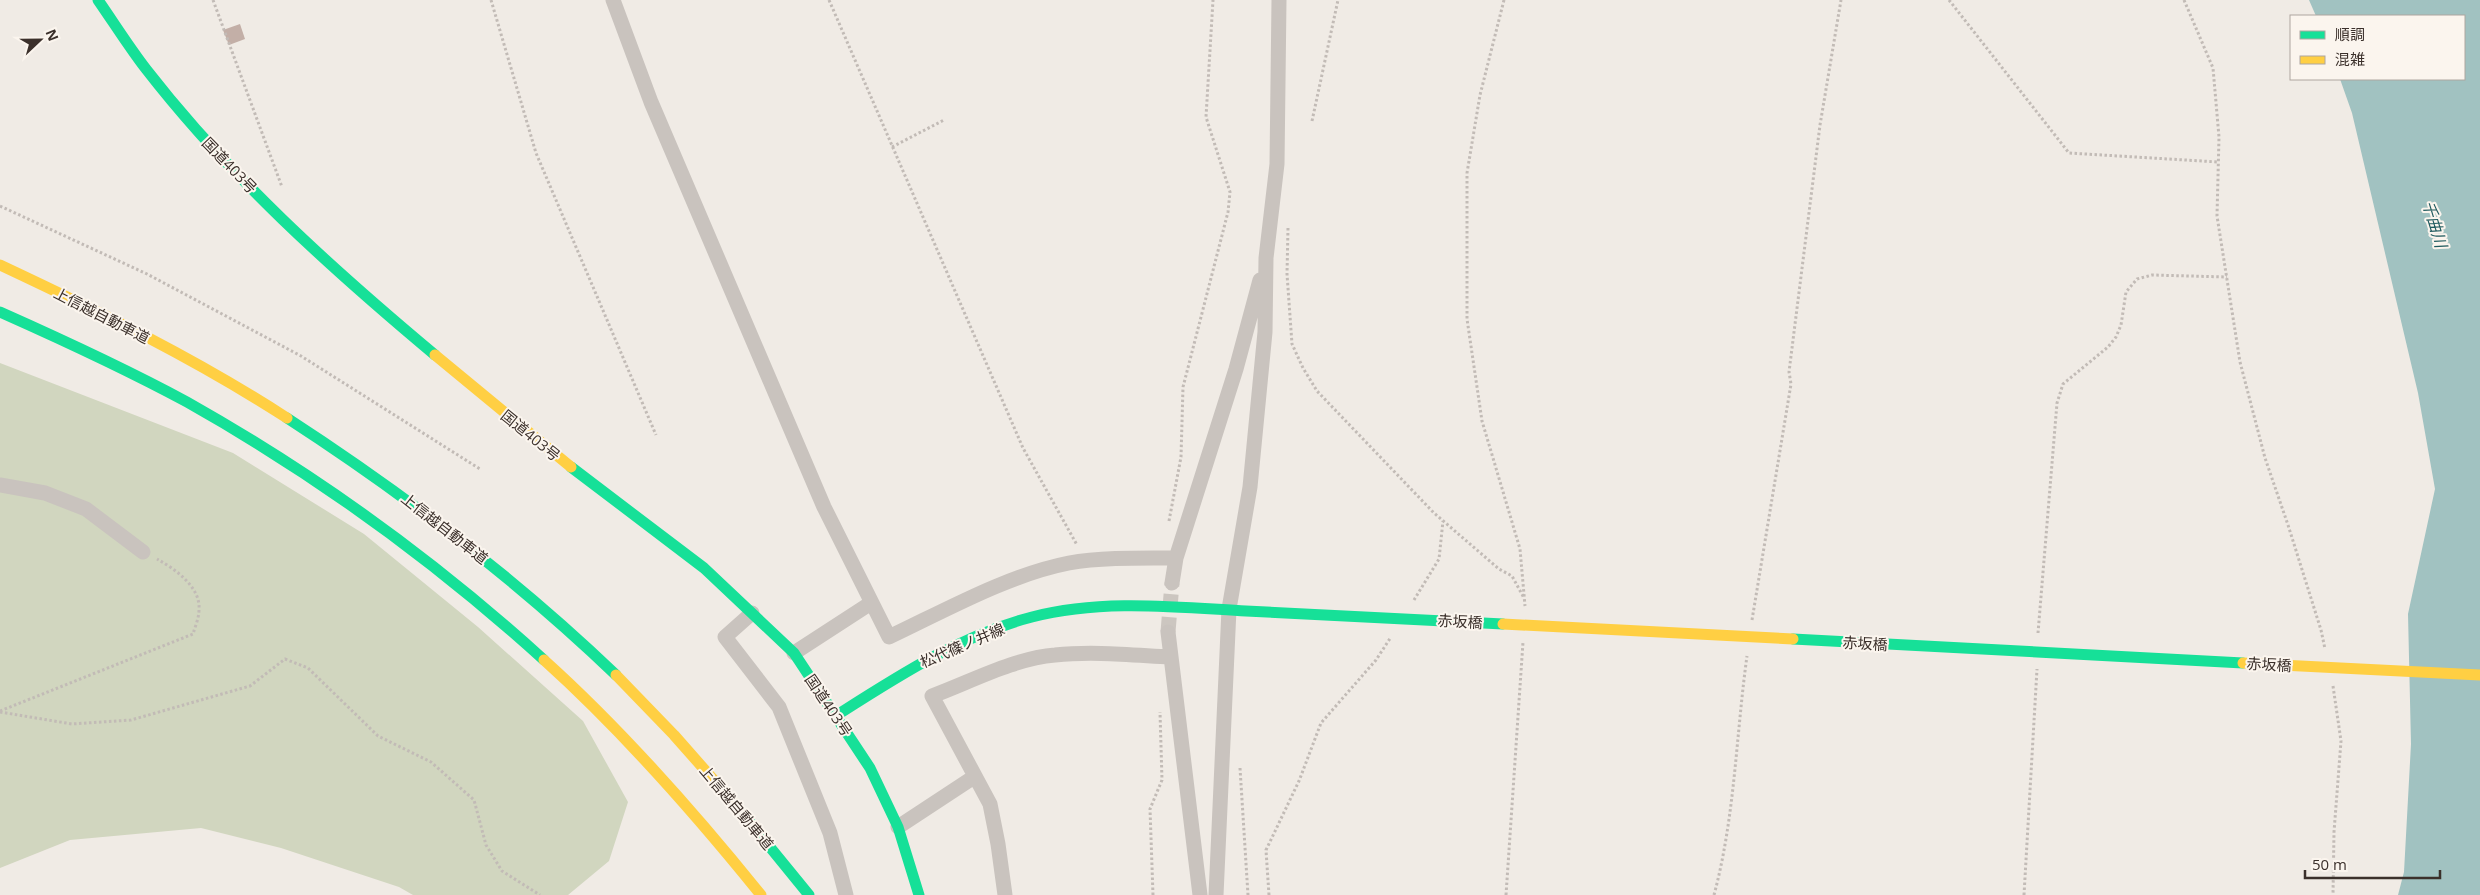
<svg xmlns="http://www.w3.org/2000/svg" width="2480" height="895" viewBox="0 0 2480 895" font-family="'Open Sans','Noto Sans JP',sans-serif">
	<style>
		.green { fill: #d1d6bf }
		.water { fill: #a1c2c1 }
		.building { fill: #c3afa7 }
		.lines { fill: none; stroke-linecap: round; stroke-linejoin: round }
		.street-tunnel { stroke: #ccc6c0; stroke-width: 15; stroke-dasharray: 15 8; stroke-linecap: butt }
		.path { stroke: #c2bbb6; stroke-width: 3; stroke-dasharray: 2.5 2.5; stroke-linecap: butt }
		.street { stroke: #c9c3be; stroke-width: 15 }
		.fast { stroke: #16e098; stroke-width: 11 }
		.slow { stroke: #ffcf43; stroke-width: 11 }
		.labels { text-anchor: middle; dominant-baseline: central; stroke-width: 4; stroke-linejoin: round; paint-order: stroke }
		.street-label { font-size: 15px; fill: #3b302b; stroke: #fbf5ee }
		.water-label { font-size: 16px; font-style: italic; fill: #1f5a5e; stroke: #fbf5ee }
	</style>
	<rect width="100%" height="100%" fill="#f0ebe5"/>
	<!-- green -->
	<path class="green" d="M0,363L233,453L364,534L478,627L583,721L628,802L609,861L568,895H413L399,887L281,848L201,828L70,840L0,868Z"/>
	<!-- water -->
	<path class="water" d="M2309,0H2480V895H2398L2404,872L2411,744L2408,614L2435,489L2418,393L2352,113L2340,79H2464V16H2316Z"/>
	<!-- building -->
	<path class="building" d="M240,24L245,39L229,45L223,30Z"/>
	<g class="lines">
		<!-- street-tunnel -->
		<path class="street-tunnel" d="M1168,632L1172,583"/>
		<!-- path -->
		<path class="path" d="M213,0L282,187
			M491,0L536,153L656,435
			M829,0L1023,448L1077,545
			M1504,0L1480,95L1467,173V319L1482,421L1520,549L1525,606
			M1949,0L2069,153L2218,162
			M2184,0L2213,68L2219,137L2217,216L2240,362L2265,458L2288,525L2321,630L2325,649
			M1312,121L1338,0
			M892,147L944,120
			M0,206L147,274L301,356L480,469
			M1288,228L1287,274L1292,344L1303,368L1317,391L1434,513L1499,569L1512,576L1524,598
			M1169,521L1181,457L1183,387L1228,212L1230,192L1206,117L1213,0
			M1414,600L1439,559L1443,521
			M1752,620L1791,384L1789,372L1820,125L1841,0
			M2038,633L2057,403L2063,384L2108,347L2116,337L2121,325L2126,292L2137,279L2152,275L2227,277
			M2333,686L2341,741L2334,832L2333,895
			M0,711L193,634C195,627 199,618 199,610C201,587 175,569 157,559
			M0,712L72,724L131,720L250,686L285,659L308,668L378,736L431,762L474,800L486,845L502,871L540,895
			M1240,768L1248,895
			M1153,895L1150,809L1162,780L1160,712
			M1269,895L1266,850L1299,781L1321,723L1376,660L1391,637
			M1506,895L1523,642
			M1714,895C1735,817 1736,735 1747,656
			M2024,895L2037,669"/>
		<!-- street -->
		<path class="street" d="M613,0L651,102L824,507L889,637C946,610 1008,575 1069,563C1101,557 1143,558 1176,558
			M0,485L45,493L86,509L143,552
			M1172,583L1176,558L1236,369L1260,280
			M752,613L725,637L779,707L830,833L846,895
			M1168,632L1200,895
			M794,653L871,603
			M898,827L974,777
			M1005,895L998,844L990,804L932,696C970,682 1015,658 1055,655C1093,651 1132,655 1170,657
			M1216,895L1229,609L1250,487L1265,332L1266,258L1277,164L1279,0"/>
		<!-- fast -->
		<path class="fast" d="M98,0C114,23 129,47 146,69C229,176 331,268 435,355
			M0,312C63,340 126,369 187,402C315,474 435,561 544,660
			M287,418C404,494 515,578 616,675
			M571,467L704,568L794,653L870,768L898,827L919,895
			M1793,639L2243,663
			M837,715C898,676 961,635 1032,617C1101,599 1175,607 1246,611C1332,615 1417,620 1503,624
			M734,803L809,895"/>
		<!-- slow -->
		<path class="slow" d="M0,265C98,311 196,359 287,418
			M435,355L571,467
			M1503,624L1793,639
			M544,660C624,732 694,812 761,895
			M2243,663L2480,675
			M616,675L674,735L734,803"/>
	</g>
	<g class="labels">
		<!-- street labels -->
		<g class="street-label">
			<text transform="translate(230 165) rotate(46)">国道403号</text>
			<text transform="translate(102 315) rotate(27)">上信越自動車道</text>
			<text transform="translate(531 435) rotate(39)">国道403号</text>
			<text transform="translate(445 528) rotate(38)">上信越自動車道</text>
			<text transform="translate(1460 621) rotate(3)">赤坂橋</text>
			<text transform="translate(1865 643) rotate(3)">赤坂橋</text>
			<text transform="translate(962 645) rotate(-23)">松代篠ノ井線</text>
			<text transform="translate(2269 664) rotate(3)">赤坂橋</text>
			<text transform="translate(829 705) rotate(56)">国道403号</text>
			<text transform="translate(737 807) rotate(50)">上信越自動車道</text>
		</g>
		<!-- water labels -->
		<g class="water-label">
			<text transform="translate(2435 224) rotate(73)">千曲川</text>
		</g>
	</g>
	<!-- legend -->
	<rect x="2290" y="15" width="175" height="65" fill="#fbf5ee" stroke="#aea6a0"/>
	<rect x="2300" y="31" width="25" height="8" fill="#16e098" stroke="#aea6a0"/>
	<text x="2335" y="40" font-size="15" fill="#3b302b">順調</text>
	<rect x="2300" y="56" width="25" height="8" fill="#ffcf43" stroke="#aea6a0"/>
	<text x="2335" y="65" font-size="15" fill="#3b302b">混雑</text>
	<!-- north arrow -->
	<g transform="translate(40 40) rotate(68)" stroke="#fbf5ee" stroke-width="4" paint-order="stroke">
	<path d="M0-4L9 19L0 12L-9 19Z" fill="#3b302b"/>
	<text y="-8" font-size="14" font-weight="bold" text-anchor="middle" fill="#3b302b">N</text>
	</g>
	<!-- scale -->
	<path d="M2305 870v8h135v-8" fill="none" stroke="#3b302b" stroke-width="2.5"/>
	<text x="2312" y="870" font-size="15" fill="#3b302b" stroke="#fbf5ee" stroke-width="4" paint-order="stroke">50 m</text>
</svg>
